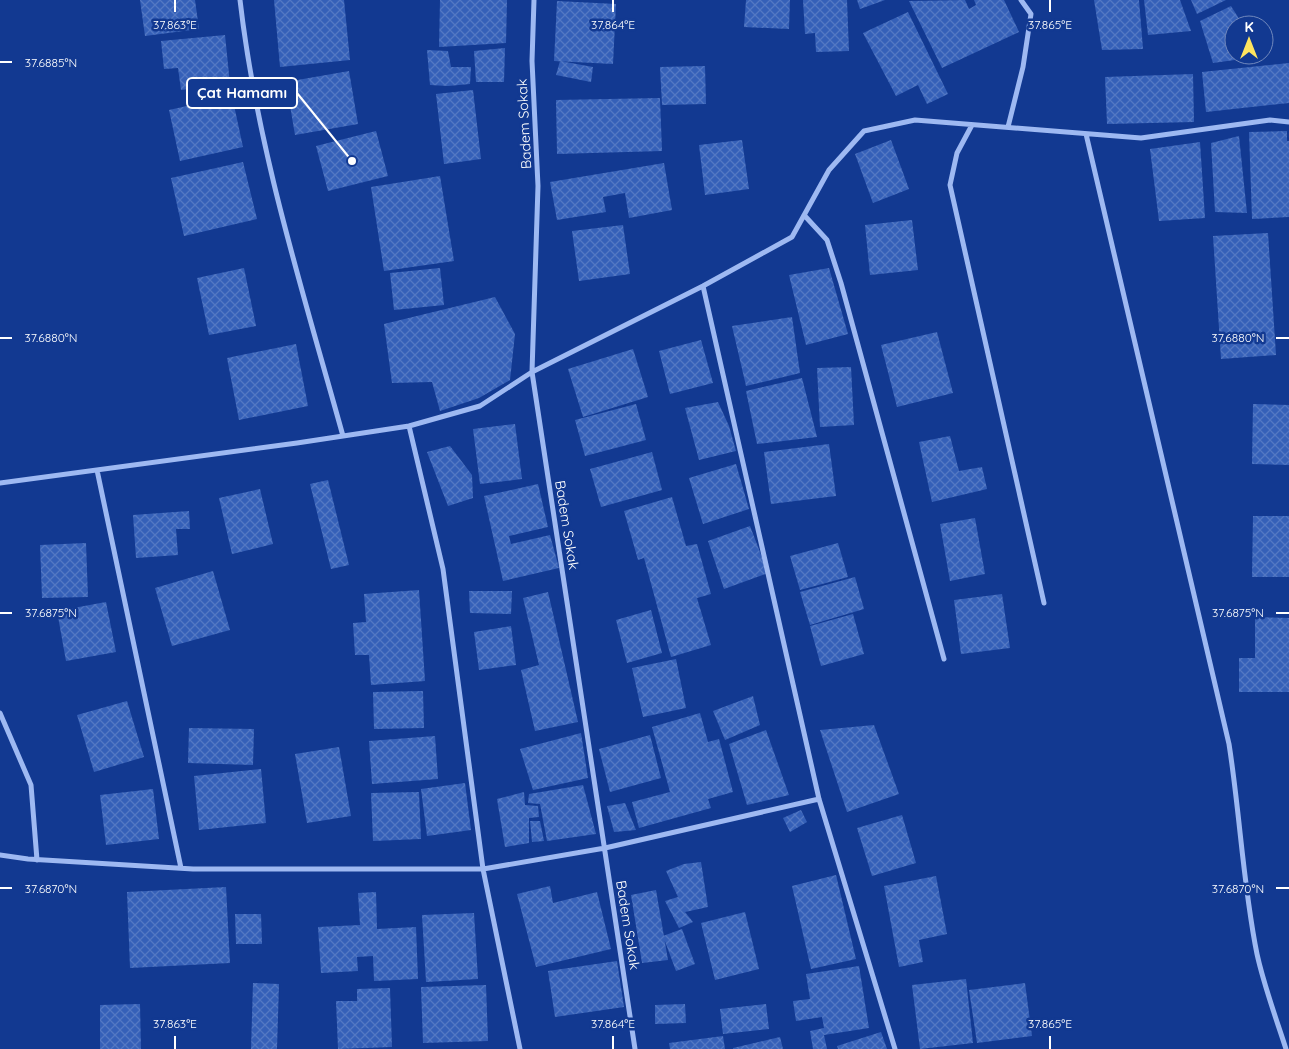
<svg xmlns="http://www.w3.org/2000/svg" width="1289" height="1049" font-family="Quicksand,sans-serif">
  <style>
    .building { fill: url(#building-cross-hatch) }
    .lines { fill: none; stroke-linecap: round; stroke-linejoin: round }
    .street { stroke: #9eb9f2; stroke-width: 5 }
    .ticks { fill: none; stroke: #fff; stroke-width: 2 }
    .labels { text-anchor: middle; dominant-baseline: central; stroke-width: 5; stroke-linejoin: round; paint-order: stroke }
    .street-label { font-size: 14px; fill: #fff; stroke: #123991 }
    .ticks-label { font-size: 12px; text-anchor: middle; fill: #fff; stroke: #123991; stroke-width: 5; stroke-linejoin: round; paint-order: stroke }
    .leader { fill: none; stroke: #fff; stroke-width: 2 }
    .callout-dot { fill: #fff; stroke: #123991; stroke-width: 2 }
    .callout { fill: #123991; stroke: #fff; stroke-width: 2 }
    .callout-label { font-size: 15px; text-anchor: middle; font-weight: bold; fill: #fff }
  </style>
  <defs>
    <pattern id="building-cross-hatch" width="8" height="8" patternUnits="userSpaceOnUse" patternTransform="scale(1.25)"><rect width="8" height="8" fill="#3560b8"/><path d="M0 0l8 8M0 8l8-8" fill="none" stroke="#5378c3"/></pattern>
  </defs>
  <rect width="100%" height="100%" fill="#123991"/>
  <path class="building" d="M140,0H195L199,29L145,36Z
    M274,0H344L350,60L280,67Z
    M440,0H507L506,43L439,47Z
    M746,0H790L789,29L744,27Z
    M803,0H847L849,51L816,52L815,33L805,34Z
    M857,0H885L860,9Z
    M965,0L969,9L976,5L974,0H1004L1019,32L942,68L909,1Z
    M1094,0H1139L1143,49L1102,50Z
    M1144,0H1180L1191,31L1148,35Z
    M1191,0H1226L1197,14Z
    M557,1L616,4L613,64L554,61Z
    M1231,6L1243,25H1234V55L1263,56L1213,63L1200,21Z
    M908,12L948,94L927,104L918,85L896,96L863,33Z
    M225,35L230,84L181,90L178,68L164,69L161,41Z
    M505,48L504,82H476L474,51Z
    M427,50L448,51L451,67H471L470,84L448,86L430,85Z
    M560,61L593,67L591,82L556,75Z
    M1289,63V103L1206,112L1202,72Z
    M705,66L706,104L662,105L660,67Z
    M349,71L358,124L295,135L286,82Z
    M1193,74L1194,122L1107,124L1105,77Z
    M473,90L481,159L444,164L436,94Z
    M232,96L243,147L180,161L169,110Z
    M660,98L662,151L557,154L556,100Z
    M376,131L388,176L328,191L316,146Z
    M1287,131V141H1289V217L1252,219L1249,132Z
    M1239,136L1247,213L1215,212L1211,143Z
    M742,140L749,189L705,195L699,145Z
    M891,140L909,189L873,203L855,154Z
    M1200,142L1205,218L1159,221L1150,149Z
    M243,162L257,219L184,236L171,178Z
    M664,163L672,210L629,218L625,193L603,197L606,212L557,220L550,182Z
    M440,176L454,261L384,271L371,187Z
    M912,220L918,270L870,275L865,225Z
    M623,225L630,274L579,281L572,231Z
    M1268,233L1276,355L1221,359L1213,236Z
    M244,268L256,326L209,335L197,278Z
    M440,268L444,305L394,310L390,273Z
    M829,268L848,334L806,345L789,275Z
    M495,297L515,334L510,380L479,398L440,411L432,382L392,383L384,324Z
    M792,317L800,373L746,386L732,326Z
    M937,332L953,393L897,407L881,345Z
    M701,340L713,383L670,394L659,351Z
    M296,344L308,406L239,420L227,358Z
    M633,349L648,397L583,417L568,369Z
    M851,367L854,425L820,427L817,368Z
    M802,378L817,437L757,444L746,391Z
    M718,402L729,426L736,451L699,460L685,408Z
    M636,404L646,440L585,456L575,420Z
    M1253,404L1289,405V465L1252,464Z
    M515,424L522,479L480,484L473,429Z
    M950,436L959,471L982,467L987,489L932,502L919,442Z
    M829,444L836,496L771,504L764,452Z
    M450,446L472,475L473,498L448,506L427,452Z
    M652,452L662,490L601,507L590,469Z
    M736,464L749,509L703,524L689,478Z
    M328,480L349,565L331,569L310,484Z
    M538,484L548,527L509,536L511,544L550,535L559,568L503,581L484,496Z
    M260,489L273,544L232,554L219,498Z
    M672,497L686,546L697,544L711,594L697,598L711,645L671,657L644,558L638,560L624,511Z
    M189,511L190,529H176L178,555L136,558L133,515Z
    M1253,516H1289V577H1252Z
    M975,518L985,574L950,581L940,524Z
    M750,526L768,573L724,589L708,541Z
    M86,543L88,597L42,598L40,545Z
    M838,543L848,577L800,590L790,556Z
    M213,571L230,630L172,646L155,588Z
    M855,577L864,609L810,625L800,592Z
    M419,590L425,681L371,685L369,655H355L353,623L366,622L364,594Z
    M469,591H512L511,614L470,613Z
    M548,592L578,722L535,731L521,670L539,665L523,598Z
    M1002,594L1010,648L961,654L954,600Z
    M106,602L116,652L66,661L57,611Z
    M651,610L662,653L627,663L616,620Z
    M853,614L864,654L821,666L810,626Z
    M1255,617L1289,618V692H1239V658H1255Z
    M511,626L516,665L479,670L474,632Z
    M676,659L686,708L643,717L632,668Z
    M423,691L424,728L374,729L373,692Z
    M753,696L760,725L725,740L713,711Z
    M127,701L144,757L94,772L77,715Z
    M700,713L708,742L719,739L733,792L708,799L711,808L639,828L632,802L670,792L652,727Z
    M874,725L899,794L847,812L820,730Z
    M189,728L254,729L253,765L188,763Z
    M766,730L789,795L747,805L729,744Z
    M581,733L588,778L533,790L520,749Z
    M650,735L661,778L610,792L599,749Z
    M435,736L438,779L372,784L369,741Z
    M339,747L351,816L307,823L295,754Z
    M261,769L266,823L199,830L194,776Z
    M465,783L471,830L427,836L421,789Z
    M583,785L596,834L547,841L540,804L528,803L529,794Z
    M153,789L159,839L106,845L100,795Z
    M419,792L421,839L373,841L371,793Z
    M524,792L525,805L538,806L539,817L529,818V843L505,847L497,799Z
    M625,803L636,830L614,832L607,806Z
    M801,810L807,822L790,832L783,818Z
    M902,815L916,863L872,876L857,828Z
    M530,821H540L544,841L532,842Z
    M701,862L708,907L685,912L693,922L679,928L665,901L678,897L666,871L684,864Z
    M836,875L856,959L811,969L792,886Z
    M936,876L947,934L919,940L923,962L899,967L884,886Z
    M550,886L553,903L597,892L611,949L536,967L517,894Z
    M226,887L230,963L130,968L127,892Z
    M656,890L668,960L642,963L631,895Z
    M376,892L377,929L416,927L418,979L374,981L373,956L357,957L358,971L321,973L318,927L360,925L358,893Z
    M745,912L759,969L715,980L701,923Z
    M474,913L478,979L426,982L422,915Z
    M235,914H261L262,944H236Z
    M682,929L695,964L676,971L663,936Z
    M617,961L624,1007L555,1017L548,971Z
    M859,966L869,1028L824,1035L827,1049H813L810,1031L824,1028L822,1017L796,1021L793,1001L810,999L806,974Z
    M966,979L973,1043L920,1049L912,985Z
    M253,983L279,984L277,1049H251Z
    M1025,983L1032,1036L977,1043L969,990Z
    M486,985L488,1041L423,1043L421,987Z
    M390,988L392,1047L338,1049L336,1001H357V989Z
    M140,1004L141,1049H100V1005Z
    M685,1004L686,1023L655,1024V1005Z
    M766,1004L769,1029L723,1034L720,1009Z
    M881,1032L887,1049H838L837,1046Z
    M723,1036L725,1049H670L669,1043Z
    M780,1037L783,1049H733V1048Z"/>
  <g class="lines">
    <path class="street" d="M240,0C257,148 303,292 343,436
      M534,0L532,61L538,186L532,372L635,1049
      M972,125L957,153L950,185L1044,603
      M1008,127L1023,67L1031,14L1021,0
      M1086,134L1229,744C1240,814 1243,885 1257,954C1264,986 1276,1018 1286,1049
      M804,215L827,240L841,283L944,659
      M703,286L819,799L895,1049
      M409,426L443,569L483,869L520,1049
      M97,470L181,868
      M0,483L297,443L409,426L480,406L532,372L703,286L792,237L829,170L864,131L915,120L1141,138L1270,120L1289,122
      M0,713L31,785L37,860
      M0,855L28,859L193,869H483L605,848L819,799"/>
  </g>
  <path class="ticks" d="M175,0V12M613,0V12M1050,0V12M0,62H12M0,338H12M1276,338H1289M0,613H12M1276,613H1289M0,888H12M1276,888H1289M175,1036V1049M613,1036V1049M1050,1036V1049"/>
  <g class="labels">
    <g class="street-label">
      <text transform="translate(524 124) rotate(-93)">Badem Sokak</text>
      <text transform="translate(567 525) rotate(81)">Badem Sokak</text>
      <text transform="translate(628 925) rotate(81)">Badem Sokak</text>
    </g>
  </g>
  <g class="ticks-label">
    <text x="175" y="29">37.863°E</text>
    <text x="613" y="29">37.864°E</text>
    <text x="1050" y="29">37.865°E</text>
    <text x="51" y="67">37.6885°N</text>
    <text x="51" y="342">37.6880°N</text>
    <text x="1238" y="342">37.6880°N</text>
    <text x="51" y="617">37.6875°N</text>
    <text x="1238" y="617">37.6875°N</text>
    <text x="51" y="893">37.6870°N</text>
    <text x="1238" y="893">37.6870°N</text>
    <text x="175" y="1028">37.863°E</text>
    <text x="613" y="1028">37.864°E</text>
    <text x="1050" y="1028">37.865°E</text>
  </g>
  <path class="leader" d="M352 161L297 93"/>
  <circle class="callout-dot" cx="352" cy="161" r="5"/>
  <rect class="callout" x="187" y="78" width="110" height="30" rx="5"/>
  <g class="callout-label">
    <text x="242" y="98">Çat Hamamı</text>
  </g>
  <g transform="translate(1249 40)"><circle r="24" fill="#123991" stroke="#7188bd"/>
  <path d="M0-4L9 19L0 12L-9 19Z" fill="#ffe55f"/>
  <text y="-8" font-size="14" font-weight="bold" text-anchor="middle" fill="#ffffff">K</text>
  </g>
</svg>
